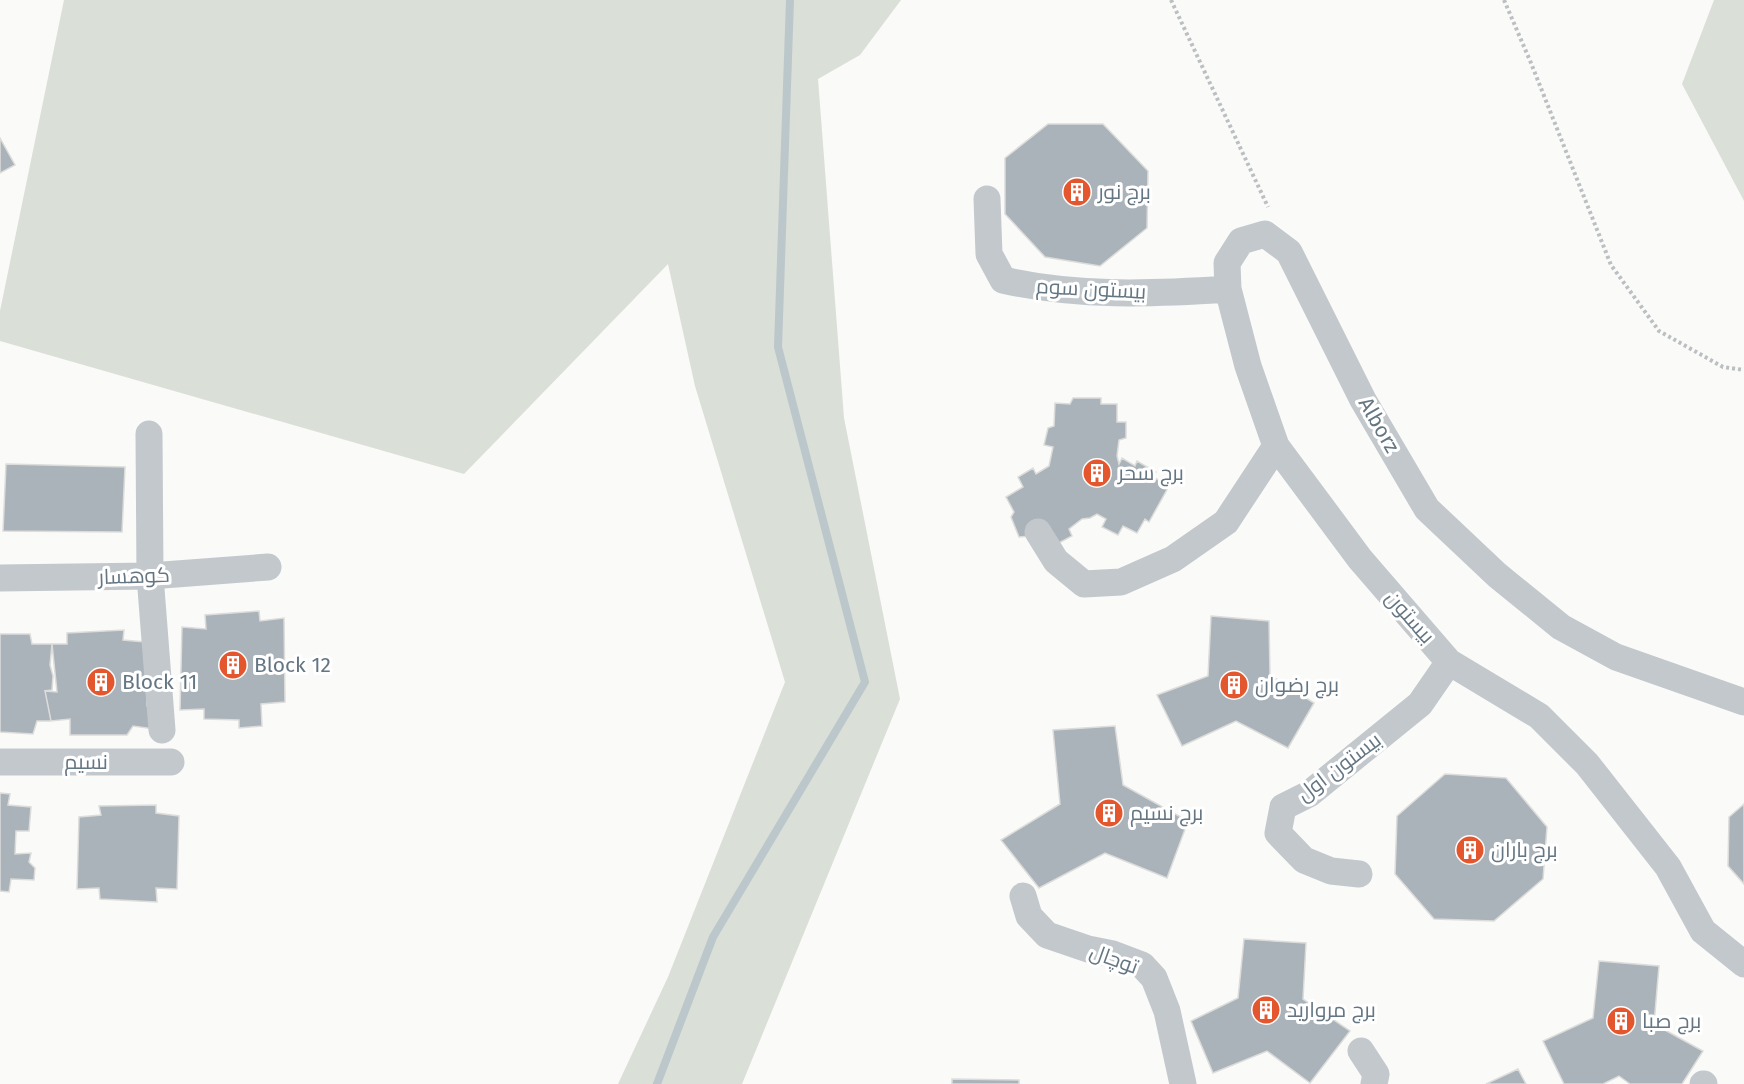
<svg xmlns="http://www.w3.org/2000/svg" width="1744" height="1084" font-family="'Fira Sans',Cairo,sans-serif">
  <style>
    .green { fill: #dadfd7 }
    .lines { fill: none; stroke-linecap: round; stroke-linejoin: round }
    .stream { stroke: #bbc7cb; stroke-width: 8 }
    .building { fill: #aab3b9; stroke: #dcdcda; stroke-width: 1.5 }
    .path { stroke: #bbbfc2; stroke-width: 4; stroke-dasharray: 3 3; stroke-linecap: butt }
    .minor { stroke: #c3c8cc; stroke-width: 27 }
    .labels { text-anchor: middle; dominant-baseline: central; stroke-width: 6; stroke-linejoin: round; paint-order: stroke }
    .poi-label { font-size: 21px; fill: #657683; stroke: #fff; text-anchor: start }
    .street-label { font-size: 21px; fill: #657683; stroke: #fff }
  </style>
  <rect width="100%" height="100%" fill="#fafaf8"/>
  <path class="green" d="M64,0H901L860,55L818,79L844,418L900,699L742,1084H618L668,977L785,682L695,386L668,264L464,474L0,341V311Z
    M1714,0H1744V201L1682,84Z"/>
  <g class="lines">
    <path class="stream" d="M657,1084L713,937L865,682L778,347L790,0"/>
  </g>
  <path class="building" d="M1048,124H1103L1148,171L1147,228L1100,266L1045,257L1005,214V158Z
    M0,138L15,165L0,173Z
    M1073,398H1101V404H1117V422H1126V438L1119,440L1117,456L1119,464L1122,458L1135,466L1137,461L1156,472L1153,477L1169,486L1149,522L1145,519L1137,533L1123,526L1118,535L1102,527L1106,519L1097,514L1090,518L1082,519L1069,529L1072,536L1057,544L1030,536L1019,537L1011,517L1014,512L1006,497L1023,487L1018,477L1033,468L1036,474L1049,466L1053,447L1044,445L1048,428L1054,426L1055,403L1070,404Z
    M6,464L125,467L122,532L3,531Z
    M259,611L260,621L284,618L285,702L261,704L262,726L239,728V720L204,719V709L180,710L182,627L206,629L205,615Z
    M1211,616L1269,621L1270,675L1314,703L1288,748L1236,721L1182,746L1157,695L1208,676Z
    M124,630L123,640L145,642L147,706L154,709V729L133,726L127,735H70V719L51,721L45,691L57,692L52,644H67V633Z
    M0,634H30L32,644H52L50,665L53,676L52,690L45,691L51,721H37L33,734L0,732Z
    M1115,726L1123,785L1188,821L1167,878L1105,853L1039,888L1001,840L1060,804L1053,730Z
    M1445,774L1506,778L1547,827L1543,879L1494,921L1434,919L1395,874L1397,816Z
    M0,793L10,794L8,805L31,807L29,831H16L15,854L31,853L29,862L35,868L34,880L11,879L9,892L0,891Z
    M1744,804V884L1728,866L1729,817Z
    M156,805V813L179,816L177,889L156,888L157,902L100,899L99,888L77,889L79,817L101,815L99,806Z
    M1244,939L1306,943L1303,999L1350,1031L1310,1083L1267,1051L1213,1073L1191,1021L1238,998Z
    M1599,961L1659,966L1654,1024L1703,1051L1682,1084H1630L1619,1076L1603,1084H1564L1543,1041L1593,1018Z
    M1518,1069L1526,1084H1486Z
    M952,1079L1019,1080V1084H952Z"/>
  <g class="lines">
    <path class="path" d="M1171,0L1268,207
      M1504,0L1531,63L1611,265L1659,331L1723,367L1744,370"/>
    <path class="minor" d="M987,199L989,254L1003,280C1076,297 1154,294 1228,289
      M149,434L150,576L162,730
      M1038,532L1056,561L1084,584L1121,582L1173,559L1226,522L1276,446
      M0,578L150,576L268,567
      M1744,702L1616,657L1561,627L1497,575L1427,509L1363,400L1289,252L1265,234L1241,241L1227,263L1228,289L1248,366L1276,446L1360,559L1449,662L1539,716L1587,764L1668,867L1703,931L1744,964
      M0,762H171
      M1359,874L1331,871L1304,860L1278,833L1283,807L1309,794L1420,704L1449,662
      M1023,896L1029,916L1047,935L1088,949L1113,954L1142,965L1154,978L1167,1011L1183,1084
      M1361,1051L1376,1074L1374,1084
      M1703,1084H1704"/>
  </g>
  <defs>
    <g id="building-disc" transform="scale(1.5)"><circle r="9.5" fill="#e4572e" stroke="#fff"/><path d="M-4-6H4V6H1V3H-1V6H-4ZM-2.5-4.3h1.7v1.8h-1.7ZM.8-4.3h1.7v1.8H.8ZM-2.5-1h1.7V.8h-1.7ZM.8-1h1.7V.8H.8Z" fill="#fff"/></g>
  </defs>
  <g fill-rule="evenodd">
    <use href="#building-disc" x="1077" y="192"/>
    <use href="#building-disc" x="1097" y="473"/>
    <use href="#building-disc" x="233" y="665"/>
    <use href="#building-disc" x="101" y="682"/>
    <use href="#building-disc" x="1234" y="685"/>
    <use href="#building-disc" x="1109" y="813"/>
    <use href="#building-disc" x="1470" y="850"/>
    <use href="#building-disc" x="1266" y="1010"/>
    <use href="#building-disc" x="1621" y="1021"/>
  </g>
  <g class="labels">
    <g class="poi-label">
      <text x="1098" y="192">برج نور</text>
      <text x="1118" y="473">برج سحر</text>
      <text x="254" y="665">Block 12</text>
      <text x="122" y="682">Block 11</text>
      <text x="1255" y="685">برج رضوان</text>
      <text x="1130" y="813">برج نسیم</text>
      <text x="1491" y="850">برج باران</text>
      <text x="1287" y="1010">برج مروارید</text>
      <text x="1642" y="1021">برج صبا</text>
    </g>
    <g class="street-label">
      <text transform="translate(1091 289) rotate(3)">بیستون سوم</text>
      <text transform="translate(1379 425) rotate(60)">Alborz</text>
      <text transform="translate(134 576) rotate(-2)">کوهسار</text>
      <text transform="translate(1410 617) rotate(49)">بیستون</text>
      <text x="86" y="762">نسیم</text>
      <text transform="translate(1339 767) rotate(-37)">بیستون اول</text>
      <text transform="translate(1114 959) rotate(20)">توچال</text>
    </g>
  </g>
</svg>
